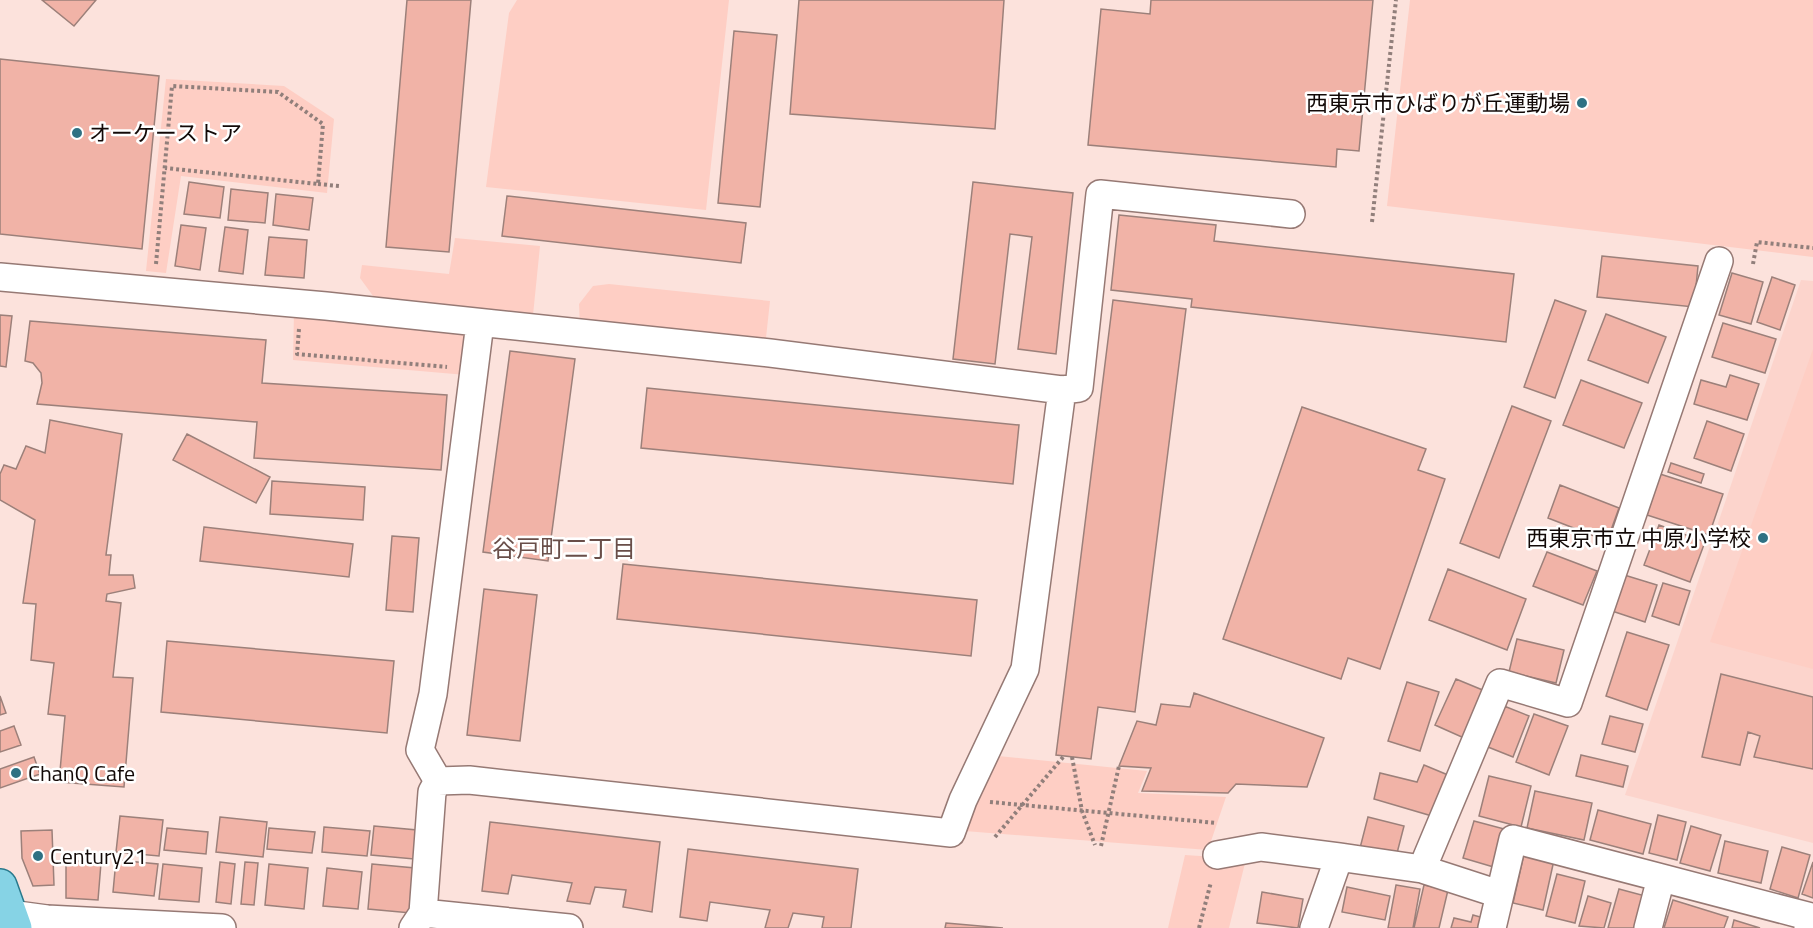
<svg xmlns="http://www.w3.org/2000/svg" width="1813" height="928" font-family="'Titillium Web','Noto Sans JP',sans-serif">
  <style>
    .built { fill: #fcd4cc }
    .green { fill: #fecec4 }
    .building { fill: #f1b3a7; stroke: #9c807a; stroke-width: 1.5 }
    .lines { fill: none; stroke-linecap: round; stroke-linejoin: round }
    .minor-casing { stroke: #967974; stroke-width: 30 }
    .major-casing { stroke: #29798c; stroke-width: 36 }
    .path { stroke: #917f7b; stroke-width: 4; stroke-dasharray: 3 3; stroke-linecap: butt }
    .minor { stroke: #fff; stroke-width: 27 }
    .major { stroke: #86d3e5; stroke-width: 33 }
    .poi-dot { fill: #2f7183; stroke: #fff; stroke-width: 2 }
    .labels { text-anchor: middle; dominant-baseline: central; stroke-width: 5; stroke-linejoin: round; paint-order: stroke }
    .poi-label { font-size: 22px; fill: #120907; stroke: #fff; text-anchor: start }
    .neighbourhood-label { font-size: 24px; fill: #694e49; stroke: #fff }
  </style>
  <rect width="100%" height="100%" fill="#fce2dc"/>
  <path class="built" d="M1801,280L1813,281V843L1625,795Z"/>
  <path class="green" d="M517,0H729L706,210L486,187L509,13Z
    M1410,0H1813V257L1387,206Z
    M166,79L284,86L334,119L327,193L181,176L166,273L146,271Z
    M455,238L540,246L533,315L376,300L360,278L362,265L449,274Z
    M609,284L770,301L765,347L580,328L579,304L593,286Z
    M294,312L471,330L466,375L293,360Z
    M1813,349V669L1710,642Z
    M988,755L1147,771L1138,793L1226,797L1208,850L952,830Z
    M1185,855L1246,859L1229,928H1168Z"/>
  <path class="building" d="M42,0H96L74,26Z
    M407,0H471L449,252L386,247Z
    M799,0H1004L995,129L790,114Z
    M1151,0H1373L1359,151L1337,149L1336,167L1088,145L1101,9L1150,14Z
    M734,31L777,35L760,207L718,203Z
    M0,59L159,76L142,249L0,234Z
    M189,182L224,187L220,218L184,214Z
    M973,182L1073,193L1056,354L1018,349L1032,237L1010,234L995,364L953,359Z
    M231,189L268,193L265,223L228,220Z
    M276,194L313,198L309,230L273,225Z
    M507,196L746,223L741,263L502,236Z
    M1119,215L1216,225L1214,241L1514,274L1506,342L1191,307L1192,299L1111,290Z
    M181,225L206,228L200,270L175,266Z
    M225,227L248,230L243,274L219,271Z
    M269,237L307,240L304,278L265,275Z
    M1602,256L1698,266L1694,307L1597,297Z
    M1732,273L1763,282L1751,324L1719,315Z
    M1772,277L1795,285L1780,330L1757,322Z
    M1113,300L1186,309L1135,712L1098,707L1091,759L1056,755Z
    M1555,300L1586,311L1555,398L1524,387Z
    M1606,314L1666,337L1648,383L1588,360Z
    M0,315L12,316L6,367L0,366Z
    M30,321L266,340L262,383L447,395L441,470L254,458L257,422L37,404L42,383L41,373L33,363L25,361Z
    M1723,323L1776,339L1765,373L1712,357Z
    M510,351L575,359L548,561L483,552Z
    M1730,375L1759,384L1747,420L1694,404L1701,380L1726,387Z
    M1581,380L1642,403L1624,448L1563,425Z
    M647,388L1019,425L1013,484L641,448Z
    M1512,406L1551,421L1499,558L1460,543Z
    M1302,407L1426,449L1418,470L1445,479L1380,669L1348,658L1341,679L1223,639Z
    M50,420L122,434L106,555H111L109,575H133L135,588L107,594L106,601L121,603L113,677L133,678L124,787L59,782L65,716L48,714L54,663L31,660L36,604L23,603L35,520L0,500V474L4,465L16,469L26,446L45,453Z
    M1707,421L1744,434L1731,471L1694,458Z
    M187,434L270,477L256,503L173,460Z
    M1671,463L1704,474L1701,483L1668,472Z
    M1660,474L1723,494L1709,535L1647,515Z
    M272,481L365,487L363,520L270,514Z
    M1560,485L1619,508L1607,541L1548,518Z
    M1659,525L1705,542L1690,582L1644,565Z
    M204,527L353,544L349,577L200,561Z
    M392,536L419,538L413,612L386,610Z
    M1547,552L1597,571L1583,605L1533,586Z
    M623,564L977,600L971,656L617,619Z
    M1448,569L1526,599L1507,650L1429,620Z
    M1621,574L1657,585L1645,622L1609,610Z
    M1663,583L1690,591L1679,625L1652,616Z
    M484,589L537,595L520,741L467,735Z
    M1627,632L1669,645L1647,710L1606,696Z
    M1517,639L1564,650L1556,683L1509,672Z
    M167,641L394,661L387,733L161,712Z
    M1721,674L1813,697V769L1754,757L1760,736L1748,732L1740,765L1702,757Z
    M1456,679L1485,691L1464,738L1435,725Z
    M1407,682L1439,692L1420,751L1388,741Z
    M1194,693L1324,738L1307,787L1236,784L1228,793L1142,791L1151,768L1119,766L1137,721L1156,725L1161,704L1190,707Z
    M0,696L6,713L0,715Z
    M1504,706L1529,716L1513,757L1488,747Z
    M1534,714L1568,726L1549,775L1516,762Z
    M1610,716L1643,724L1635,752L1602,744Z
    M14,726L21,745L0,752V731Z
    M1581,755L1628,766L1623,787L1576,776Z
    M34,757L40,774L0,788V769Z
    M1424,765L1448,775L1432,816L1374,799L1380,773L1417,782Z
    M1489,776L1531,786L1521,827L1479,816Z
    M1535,791L1592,803L1584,840L1527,828Z
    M1598,810L1651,824L1643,854L1590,840Z
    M1658,815L1686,822L1677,860L1649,853Z
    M120,816L163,820L159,856L116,852Z
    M220,817L267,822L263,857L216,852Z
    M1368,817L1404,826L1396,857L1360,848Z
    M1474,821L1508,830L1497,868L1463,858Z
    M490,822L660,842L652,912L623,907L626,890L595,887L590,904L567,901L572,883L512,875L508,894L482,891Z
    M374,826L417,830L414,859L371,855Z
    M1691,826L1721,835L1710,871L1680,863Z
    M324,827L370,831L367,856L322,852Z
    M167,828L208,832L206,854L164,850Z
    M269,828L315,832L312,853L267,849Z
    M52,830L54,885L33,886L22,858L21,831Z
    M1725,841L1768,851L1761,883L1718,873Z
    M1782,847L1810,855L1798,898L1770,889Z
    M688,849L858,869L851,928H822L824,917L793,913L788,928H765L770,910L710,902L707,921L680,917Z
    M1524,854L1554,860L1543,910L1513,903Z
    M66,860L101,863L98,900L66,898Z
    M116,860L158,864L154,896L113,892Z
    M220,862L235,864L231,904L216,902Z
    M245,862L258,863L254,905L241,904Z
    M1813,862V898L1802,894Z
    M163,864L202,868L199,902L159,899Z
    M269,864L308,868L304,909L265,905Z
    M372,864L415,868L411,913L368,909Z
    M327,868L362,872L358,909L323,906Z
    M1557,874L1585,881L1575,923L1546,916Z
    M1396,885L1420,889L1413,928H1388Z
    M1424,885L1448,890L1439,928H1414Z
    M1347,887L1390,896L1385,920L1342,912Z
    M1619,889L1649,897L1641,928H1608Z
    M1262,892L1303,899L1298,928L1257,923Z
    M1588,896L1611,903L1604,928L1579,926Z
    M1673,900L1728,917L1724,928H1664Z
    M1473,915L1491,920L1489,928H1451L1454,918L1471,922Z
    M1734,920L1760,928H1732Z
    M946,923L1003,928H945Z"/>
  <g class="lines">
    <g class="minor-casing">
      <path id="minor" d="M0,277L326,306L770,353L1062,390L1079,388L1100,194L1291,214
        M438,781L469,780L951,833L963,800L1025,669L1062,390
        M438,781L420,750L433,694L480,323
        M1217,855L1261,847L1339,857L1422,869L1499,894
        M1422,869L1500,683L1568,703L1719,261
        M423,913L569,928
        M10,914L47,919L222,928
        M413,928L423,913L432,792L438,781
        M1314,928L1339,857
        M1492,928L1513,839L1811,917L1808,928
        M1648,928L1661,878"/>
    </g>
    <g class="major-casing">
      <path id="major" d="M0,886L15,928"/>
    </g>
    <path class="path" d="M318,184L339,186
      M1372,222L1396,0
      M156,264L172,86L278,92L323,124L318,184L165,168
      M1753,264L1757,242L1813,248
      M299,329L297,354L447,367
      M1072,757L1082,811L1095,845
      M990,802L1217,823
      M995,837L1064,756
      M1101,846L1119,766
      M1199,928L1211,882"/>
    <use href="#minor" class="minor"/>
    <use href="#major" class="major"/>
  </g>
  <g class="poi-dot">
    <circle cx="1582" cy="103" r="6"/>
    <circle cx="77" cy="133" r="6"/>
    <circle cx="1763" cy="538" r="6"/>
    <circle cx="16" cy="773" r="6"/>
    <circle cx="38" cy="856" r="6"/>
  </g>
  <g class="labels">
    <g class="poi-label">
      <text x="1570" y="103" text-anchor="end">西東京市ひばりが丘運動場</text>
      <text x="89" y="133">オーケーストア</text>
      <text x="1751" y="538" text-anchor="end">西東京市立 中原小学校</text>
      <text x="28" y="773">ChanQ Cafe</text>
      <text x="50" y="856">Century21</text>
    </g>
    <g class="neighbourhood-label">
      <text x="564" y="548">谷戸町二丁目</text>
    </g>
  </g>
</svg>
